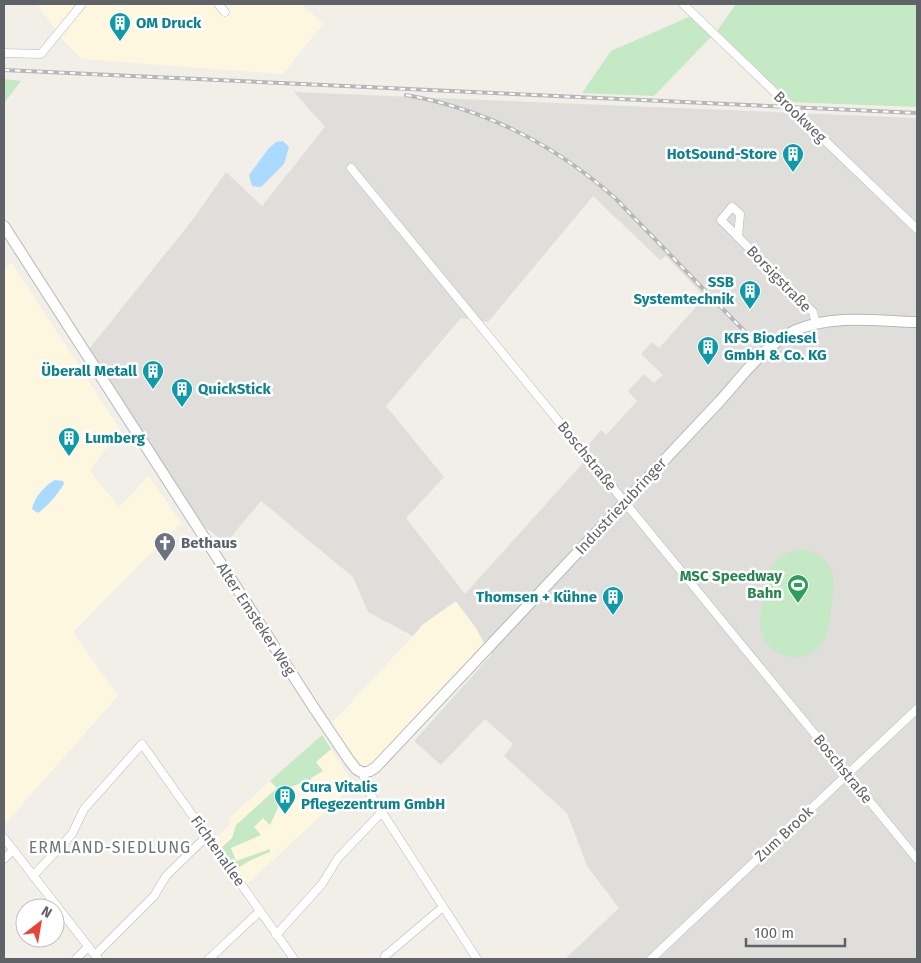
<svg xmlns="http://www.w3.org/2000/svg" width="921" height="963" font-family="'Fira Sans',sans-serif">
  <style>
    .commercial { fill: #fef7e0 }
    .industrial { fill: #e0deda; fill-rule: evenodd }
    .green { fill: #c5e8c5 }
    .water { fill: #aadaff }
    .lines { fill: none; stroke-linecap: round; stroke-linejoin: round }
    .minor-casing { stroke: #b5b8bc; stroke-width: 9 }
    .tertiary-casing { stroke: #b5b8bc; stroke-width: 12 }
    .minor { stroke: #fff; stroke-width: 8 }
    .tertiary { stroke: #fff; stroke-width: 10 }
    .rail-casing { stroke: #b6b7b8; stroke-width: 4 }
    .rail { stroke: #fff; stroke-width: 2; stroke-dasharray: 5.5; stroke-linecap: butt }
    .labels { text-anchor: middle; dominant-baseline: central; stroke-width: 5; stroke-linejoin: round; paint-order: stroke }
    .culture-label { font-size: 15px; font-weight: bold; fill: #0d838f; stroke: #fff; text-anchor: start }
    .street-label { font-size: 15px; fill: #5f6368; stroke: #fff }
    .worship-label { font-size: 15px; font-weight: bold; fill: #5b616d; stroke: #fff; text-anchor: start }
    .leisure-label { font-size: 15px; font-weight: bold; fill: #27864d; stroke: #fff; text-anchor: end }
    .neighbourhood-label { font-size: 16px; letter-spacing: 1px; fill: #70757a; stroke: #fff }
  </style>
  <rect width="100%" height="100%" fill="#f1efe8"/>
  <path class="commercial" d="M37,4H302L323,24L283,74L82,59L63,40Z
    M11,262L120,429L90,471L119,507L149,476L181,523L73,632L118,696L4,825V271Z
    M455,601L476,628L485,645L373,765L364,768L356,764L330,725L413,636L422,625Z
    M322,735L354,785L245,886L213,840L227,828L231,822L228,819Z"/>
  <path class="industrial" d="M294,92L917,118V959H565L619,908L587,866L567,813L504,756L513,744L485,719L441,765L414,741L492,654L485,645L476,628L456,601L422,625L413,636L368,612L353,577L261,501L226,543L196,520L171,478L89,349L194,218L226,172L262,206L325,127ZM593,196L660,260L666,256L705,297L659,348L652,342L641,354L663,375L654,383L644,374L628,391L637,401L606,435L601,430L585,449L582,464L465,594L406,518L444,477L386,406L461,318L488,322Z"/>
  <path class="green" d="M736,4H917V107L789,102L717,31Z
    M691,16L712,36L654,96L582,93L611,51Z
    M4,79L21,81L4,103Z
    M803,549C837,559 836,578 831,609C830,620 829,632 823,642C808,666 772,660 762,635C758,624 762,611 763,601C768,572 770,553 803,549Z
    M322,735L331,749L316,762L323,771L311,778V780L281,790L283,797L270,825L263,818L254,827L261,835L231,848L236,861L270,849V852L251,860L236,869L221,848L232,838L236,825L277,788L270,781Z"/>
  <path class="water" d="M283,141L289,147L284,164L261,187L252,186L249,175L269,148L276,142Z
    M55,480L63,481L64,484C57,495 48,506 38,513L32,509C34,498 45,485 55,480Z"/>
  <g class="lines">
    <g class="minor-casing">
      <path id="minor" d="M218,4L225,12
        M683,4L917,229
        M4,53L41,54L82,4
        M351,168L917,859
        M738,237L740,214L732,207L721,220L813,312L816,324
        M363,773L367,789L477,959
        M4,838L98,959
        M4,859L13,850
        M33,876L72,834L84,809L142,744L294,959
        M276,935L322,884L338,858L382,812
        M95,955L154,896L166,876L207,836
        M76,959L88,947
        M209,959L260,911
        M384,959L385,956L443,907
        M651,959L917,709"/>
    </g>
    <g class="tertiary-casing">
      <path id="tertiary" d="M4,226L312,705L349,760L356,769L363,773L370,771L376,767L718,403C741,378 764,345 796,330C833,314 878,321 917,322"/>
    </g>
    <use href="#minor" class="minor"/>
    <use href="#tertiary" class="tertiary"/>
    <g class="rail-casing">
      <path id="rail" d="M4,70L917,113
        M406,95C485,109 555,145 615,198L751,338"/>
    </g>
    <use href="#rail" class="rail"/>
  </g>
  <defs>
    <g id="building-pin" transform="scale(1.125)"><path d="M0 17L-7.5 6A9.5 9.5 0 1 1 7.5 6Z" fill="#0f9aa8" stroke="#fff"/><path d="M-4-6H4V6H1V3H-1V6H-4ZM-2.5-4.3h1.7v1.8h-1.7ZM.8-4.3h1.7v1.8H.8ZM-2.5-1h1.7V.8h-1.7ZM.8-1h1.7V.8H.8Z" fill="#fff"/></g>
    <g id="church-pin" transform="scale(1.125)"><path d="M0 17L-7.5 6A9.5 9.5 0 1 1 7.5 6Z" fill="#6b7280" stroke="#fff"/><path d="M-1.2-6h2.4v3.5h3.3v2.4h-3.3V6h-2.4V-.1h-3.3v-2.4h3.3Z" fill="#fff"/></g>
    <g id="stadium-pin" transform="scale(1.125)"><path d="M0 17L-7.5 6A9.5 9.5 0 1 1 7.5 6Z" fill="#2e9e5b" stroke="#fff"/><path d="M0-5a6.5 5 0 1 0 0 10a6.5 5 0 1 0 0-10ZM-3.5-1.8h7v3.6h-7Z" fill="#fff"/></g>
  </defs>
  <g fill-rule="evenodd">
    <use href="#building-pin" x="120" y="23"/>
    <use href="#building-pin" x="793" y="154"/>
    <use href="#building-pin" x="750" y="291"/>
    <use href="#building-pin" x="708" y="347"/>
    <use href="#building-pin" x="153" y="371"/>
    <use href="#building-pin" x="182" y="389"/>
    <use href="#building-pin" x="69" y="438"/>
    <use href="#church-pin" x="165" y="543"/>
    <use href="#stadium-pin" x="798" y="585"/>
    <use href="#building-pin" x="613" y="597"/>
    <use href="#building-pin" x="285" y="796"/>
  </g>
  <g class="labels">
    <g class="culture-label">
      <text x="136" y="23">OM Druck</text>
      <text x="777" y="154" text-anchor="end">HotSound-Store</text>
      <text x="734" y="282" text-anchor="end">SSB<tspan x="734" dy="17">Systemtechnik</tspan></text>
      <text x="724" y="338">KFS Biodiesel<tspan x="724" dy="17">GmbH &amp; Co. KG</tspan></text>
      <text x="137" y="371" text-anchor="end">Überall Metall</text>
      <text x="198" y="389">QuickStick</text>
      <text x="85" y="438">Lumberg</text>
      <text x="597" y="597" text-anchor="end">Thomsen + Kühne</text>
      <text x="301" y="787">Cura Vitalis<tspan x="301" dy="17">Pflegezentrum GmbH</tspan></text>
    </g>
    <g class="street-label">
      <text transform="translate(800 117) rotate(44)">Brookweg</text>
      <text transform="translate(779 279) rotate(46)">Borsigstraße</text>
      <text transform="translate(587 456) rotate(51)">Boschstraße</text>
      <text transform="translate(621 506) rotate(-47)">Industriezubringer</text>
      <text transform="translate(256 619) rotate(57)">Alter Emsteker Weg</text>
      <text transform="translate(843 769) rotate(51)">Boschstraße</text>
      <text transform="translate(784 834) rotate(-43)">Zum Brook</text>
      <text transform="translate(218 851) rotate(55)">Fichtenallee</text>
    </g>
    <g class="worship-label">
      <text x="181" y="543">Bethaus</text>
    </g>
    <g class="leisure-label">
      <text x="782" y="576">MSC Speedway<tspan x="782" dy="17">Bahn</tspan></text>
    </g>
    <g class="neighbourhood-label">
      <text x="110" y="847">ERMLAND-SIEDLUNG</text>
    </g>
  </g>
  <rect width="921" height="963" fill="none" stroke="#5f6368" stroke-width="10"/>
  <g transform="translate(40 923) rotate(31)"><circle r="24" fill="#ffffff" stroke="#bfc1c3"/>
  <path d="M0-4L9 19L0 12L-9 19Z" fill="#ea4335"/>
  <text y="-8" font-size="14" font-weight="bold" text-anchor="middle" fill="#5f6368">N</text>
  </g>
  <path d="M746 938v8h99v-8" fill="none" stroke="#5f6368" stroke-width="2.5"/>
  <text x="754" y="938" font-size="15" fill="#5f6368" stroke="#ffffff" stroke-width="4" paint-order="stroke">100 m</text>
</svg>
